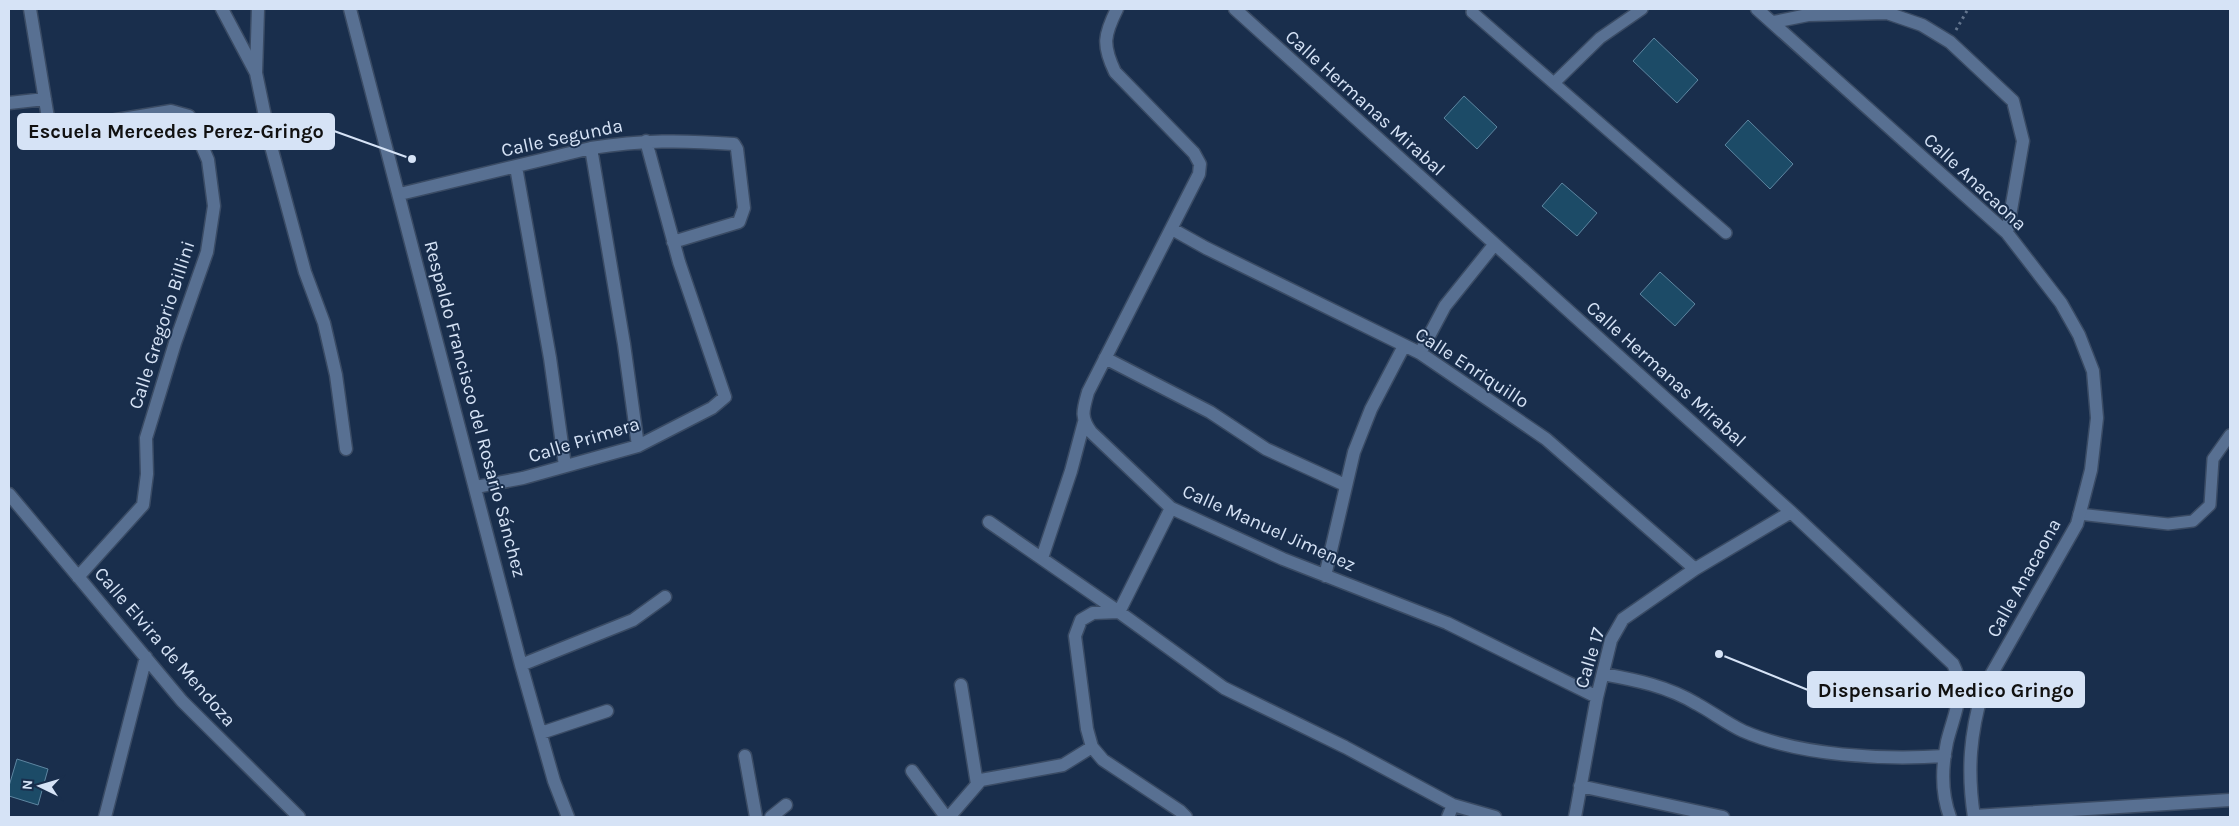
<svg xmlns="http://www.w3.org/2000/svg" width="2239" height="826" font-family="Karla,sans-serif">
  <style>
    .building { fill: #1c4b67; stroke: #5e86a1 }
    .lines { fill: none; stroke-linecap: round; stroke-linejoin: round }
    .lane-casing { stroke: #3a4b64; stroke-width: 14 }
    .street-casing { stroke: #3a4b64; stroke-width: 15 }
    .path { stroke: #63758e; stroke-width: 3; stroke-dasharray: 2.5 4; stroke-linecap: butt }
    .lane { stroke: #587092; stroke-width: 11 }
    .street { stroke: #587092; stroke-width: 12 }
    .labels { text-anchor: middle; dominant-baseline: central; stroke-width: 4; stroke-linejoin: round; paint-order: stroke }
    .street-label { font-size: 19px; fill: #d6e3f6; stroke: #192e4c }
    .leader { fill: none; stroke: #d6e3f6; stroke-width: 2 }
    .callout-dot { fill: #d6e3f6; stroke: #192e4c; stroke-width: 2 }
    .callout { fill: #d6e3f6; stroke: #d6e3f6; stroke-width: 2 }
    .callout-label { font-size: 20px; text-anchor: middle; font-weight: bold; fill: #111 }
  </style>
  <rect width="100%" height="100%" fill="#192e4c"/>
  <path class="building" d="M1654,38L1698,80L1677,103L1633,61Z
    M1464,96L1497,127L1477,149L1444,118Z
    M1748,120L1793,164L1770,189L1725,145Z
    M1562,183L1597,213L1577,236L1542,206Z
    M1660,272L1695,304L1675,326L1640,294Z
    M17,759L48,769L38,805L9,796V786Z"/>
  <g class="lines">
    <g class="lane-casing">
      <path id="lane" d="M1472,12L1726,233
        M1554,83L1600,38L1642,9
        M2079,514L2168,524L2193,521L2210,505L2213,459L2230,435"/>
    </g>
    <g class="street-casing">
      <path id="street" d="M30,9L49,124L52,129L56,130L171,111L189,116L208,160L214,206L207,252L175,343L146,438L147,474L143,505L78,577
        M222,9L256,73L272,150L305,272L324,323L336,375L346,449
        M350,9L521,665L554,781L568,817
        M1117,9C1104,35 1102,45 1115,72L1194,153L1200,164L1199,174L1088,392C1083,410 1080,417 1091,432L1171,508L1283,559L1447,623L1597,697
        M1235,9L1791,512L1953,664C1967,692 1954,713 1947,742C1942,766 1941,793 1950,817
        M1757,9L2007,233L2061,303L2079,335L2093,371L2097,418L2091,470L2077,524L1983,689C1970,734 1967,770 1974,817
        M1774,22L1808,15L1887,13L1922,25L1950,42L2013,101L2023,141L2007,233
        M256,73L258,9
        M9,103L45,99
        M591,148L624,344L638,446
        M516,167L550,358L565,466
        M400,194L591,148C642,140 682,140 734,144L737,149L744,208L739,222L673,242
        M1172,229L1206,248L1420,353L1546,439L1695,569
        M1420,353L1445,306L1494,245
        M1105,358L1210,412L1266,449L1345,485
        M476,487L523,478L638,446L712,408L725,397L679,262L646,141
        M9,494L182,701L299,817
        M1171,508L1119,612L1093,613L1081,620L1075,636L1087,729L1092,747L1103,760L1180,811L1186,817
        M989,522L1119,612L1224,688L1345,747L1453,805L1495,817
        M1042,558L1071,471L1084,422
        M1325,576L1354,452L1371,409L1404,346
        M521,665L633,620L665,597
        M1603,674C1636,680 1667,686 1697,704C1712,712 1726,723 1743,731C1800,756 1883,760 1945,756
        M961,685L977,784
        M541,733L607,711
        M745,756L756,817
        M912,771L946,817
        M1580,786L1723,817
        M1974,816L2230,800
        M105,817L146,657
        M771,817L786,805
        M949,817L981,780L1063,765L1092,747
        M1448,817L1453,805
        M1575,817L1597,697L1611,640L1623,619L1695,569L1791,512"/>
    </g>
    <path class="path" d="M1956,30L1968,9"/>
    <use href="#lane" class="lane"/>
    <use href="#street" class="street"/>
  </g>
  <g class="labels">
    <g class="street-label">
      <text transform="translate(1365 103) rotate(42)">Calle Hermanas Mirabal</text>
      <text transform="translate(562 138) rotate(-12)">Calle Segunda</text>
      <text transform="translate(1975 182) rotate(43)">Calle Anacaona</text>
      <text transform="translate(162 325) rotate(-72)">Calle Gregorio Billini</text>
      <text transform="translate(1472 368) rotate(33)">Calle Enriquillo</text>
      <text transform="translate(1666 374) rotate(42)">Calle Hermanas Mirabal</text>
      <text transform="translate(475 409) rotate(75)">Respaldo Francisco del Rosario Sánchez</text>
      <text transform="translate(584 440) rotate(-17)">Calle Primera</text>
      <text transform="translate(1269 528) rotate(24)">Calle Manuel Jimenez</text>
      <text transform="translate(2024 578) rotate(-61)">Calle Anacaona</text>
      <text transform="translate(165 647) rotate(49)">Calle Elvira de Mendoza</text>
      <text transform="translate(1590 658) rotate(-73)">Calle 17</text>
    </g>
  </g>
  <path class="leader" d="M412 159L334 131M1719 654L1808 690"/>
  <g class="callout-dot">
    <circle cx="412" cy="159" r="5"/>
    <circle cx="1719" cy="654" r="5"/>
  </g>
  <g class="callout">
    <rect x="18" y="114" width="316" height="35" rx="5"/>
    <rect x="1808" y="672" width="276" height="35" rx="5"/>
  </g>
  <g class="callout-label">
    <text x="176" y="138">Escuela Mercedes Perez-Gringo</text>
    <text x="1946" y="697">Dispensario Medico Gringo</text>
  </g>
  <rect width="2239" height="826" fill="none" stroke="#d6e3f6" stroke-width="20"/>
  <g transform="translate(40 786) rotate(275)" stroke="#192e4c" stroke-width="4" paint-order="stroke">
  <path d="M0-4L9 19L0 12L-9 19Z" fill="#d6e3f6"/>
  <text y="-8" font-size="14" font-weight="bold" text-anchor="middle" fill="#d6e3f6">N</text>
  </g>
</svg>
